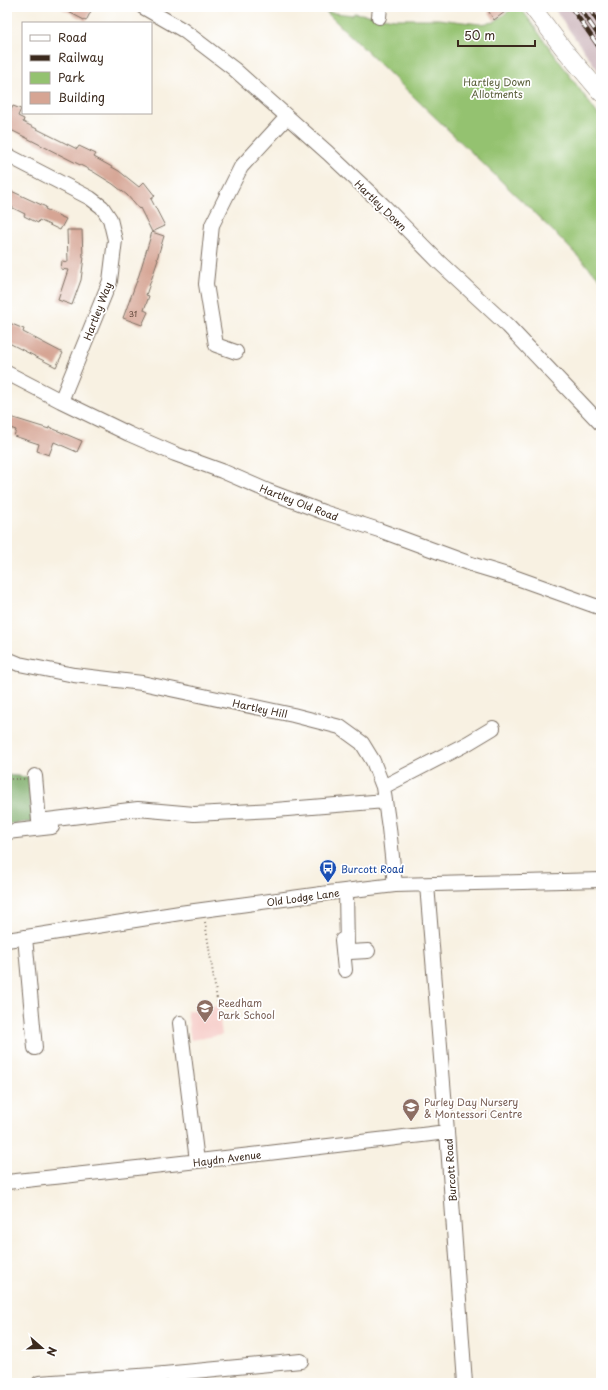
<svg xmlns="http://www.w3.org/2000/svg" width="608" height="1390" font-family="'Playpen Sans',sans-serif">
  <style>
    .built { fill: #f7d0cc }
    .industrial { fill: #d2bec3 }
    .green { fill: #94c270; stroke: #687647 }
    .forest { fill: #77a862; stroke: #596940 }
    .building { fill: #d6a594 }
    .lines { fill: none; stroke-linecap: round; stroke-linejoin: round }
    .minor-casing { stroke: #7d7063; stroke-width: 16 }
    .major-casing { stroke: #7d7063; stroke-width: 18 }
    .path { stroke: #7d7063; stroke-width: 2; stroke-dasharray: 1 3; stroke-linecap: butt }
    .minor { stroke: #fff; stroke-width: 14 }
    .major { stroke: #fff; stroke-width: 17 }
    .rail-casing { stroke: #3b2a1e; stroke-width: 4.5 }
    .rail { stroke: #fff; stroke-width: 3; stroke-dasharray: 9; stroke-linecap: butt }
    .labels { text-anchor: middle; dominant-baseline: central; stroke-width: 3.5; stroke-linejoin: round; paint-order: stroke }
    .number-label { font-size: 8px; fill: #62493c }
    .park-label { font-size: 10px; fill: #5a5f3b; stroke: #fff }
    .street-label { font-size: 10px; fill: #3b2a1e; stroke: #fff }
    .transit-label { font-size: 10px; fill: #164399; stroke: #fff; text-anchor: start }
    .education-label { font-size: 10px; fill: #785e54; stroke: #fff; text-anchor: start }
  </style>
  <rect width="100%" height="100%" fill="#fff"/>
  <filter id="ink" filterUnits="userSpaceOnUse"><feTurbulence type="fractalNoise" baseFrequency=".025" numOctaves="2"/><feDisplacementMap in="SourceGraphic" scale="8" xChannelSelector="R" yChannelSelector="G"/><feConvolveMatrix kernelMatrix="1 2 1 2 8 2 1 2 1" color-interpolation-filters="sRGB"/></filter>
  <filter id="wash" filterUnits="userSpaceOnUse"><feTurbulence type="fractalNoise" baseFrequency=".012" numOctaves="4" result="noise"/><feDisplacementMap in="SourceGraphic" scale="16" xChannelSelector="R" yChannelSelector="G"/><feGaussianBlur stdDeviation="0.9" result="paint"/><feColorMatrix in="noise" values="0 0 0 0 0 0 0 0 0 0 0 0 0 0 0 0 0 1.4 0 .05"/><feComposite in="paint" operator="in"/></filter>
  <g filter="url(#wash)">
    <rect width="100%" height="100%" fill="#f8f1e2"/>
    <path class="built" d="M218,1006L222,1035L191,1040L187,1011Z"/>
    <path class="industrial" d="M553,7H601V75Z"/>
    <path class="green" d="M514,7H520L599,116H601V280L557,235L326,12L353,15L354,13L395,19H438L480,24L494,22Z"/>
    <path class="forest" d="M7,775L28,777L32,822L7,824Z"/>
    <g id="blocks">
      <path class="building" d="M59,7H93L86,21Z
        M486,7H502L505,12L494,20Z
        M13,106L21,109L18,116L24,119L23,122L77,149L79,146L96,154L94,157L119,171L139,187L144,182L155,196L151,199L165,226L152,232L140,208L139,209L127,195L113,184L92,171L7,128V119Z
        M7,189L46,207L45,209L66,219L60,230L39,220L38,223L24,216L25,214L7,205Z
        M67,230H82L83,257H84L81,280L72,305L58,300L68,270L61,269L62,261L68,262Z
        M152,232L164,236L157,259L158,260L146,295L149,296L144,310L148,312L142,325L123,318L139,275Z
        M7,322L24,329L23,332L63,353L56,367L7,342Z
        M7,416L49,429V427L82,441L77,452L54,442L49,455L37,451L39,444L14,436L16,430L7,427Z"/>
    </g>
  </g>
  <g filter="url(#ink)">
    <use href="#blocks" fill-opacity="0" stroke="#7d7063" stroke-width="1"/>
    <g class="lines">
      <g class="minor-casing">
        <path id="minor" d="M143,7L183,30L234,69L328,153L384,206L439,262L508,326L601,424
          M379,17L380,7
          M7,155L90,198L102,207L110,219L115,240L110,281L61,401
          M236,352L216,345L206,284L212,225L241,167L287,117
          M7,373L61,401L129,434L175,454L222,471L268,491L323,512L379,530L474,565L514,577L601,608
          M7,659L19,664L74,675L142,683L293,715L340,727L362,743L373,761L383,787L389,828L395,885
          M35,776L39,821L138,809L194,814L275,810L385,801
          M383,787L468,743L493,728
          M7,832L52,827
          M427,885L447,1132L465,1383
          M346,891L347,949L350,952L368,951
          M25,937L35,1048
          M7,940L180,913L336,892L395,885L601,880
          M342,940L345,970
          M180,1023L197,1161
          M7,1182C154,1167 301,1149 447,1132
          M39,1383L153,1375L301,1361"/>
      </g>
      <g class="major-casing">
        <path id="major" d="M532,7L563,48L601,93"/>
      </g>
      <path class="path" d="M7,779H24
        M205,922L218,1006"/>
      <use href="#minor" class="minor"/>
      <use href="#major" class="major"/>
      <g class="rail-casing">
        <path id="rail" d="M571,7L601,50
          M579,7L601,39
          M588,7L601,26
          M599,7L601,10"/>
      </g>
      <use href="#rail" class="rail"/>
    </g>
  </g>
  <defs>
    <g id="bus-pin" transform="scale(0.9)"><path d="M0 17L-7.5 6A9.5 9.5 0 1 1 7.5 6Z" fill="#1a4fb4" stroke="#fff"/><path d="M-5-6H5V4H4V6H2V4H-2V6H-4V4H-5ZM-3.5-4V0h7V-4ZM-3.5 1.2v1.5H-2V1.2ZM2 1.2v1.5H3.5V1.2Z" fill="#fff"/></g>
    <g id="school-pin" transform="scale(0.9)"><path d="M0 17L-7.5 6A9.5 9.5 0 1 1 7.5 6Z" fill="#8d6e63" stroke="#fff"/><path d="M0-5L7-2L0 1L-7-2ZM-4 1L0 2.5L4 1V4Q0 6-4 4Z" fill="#fff"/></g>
  </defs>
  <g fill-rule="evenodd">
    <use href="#bus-pin" x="328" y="868"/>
    <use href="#school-pin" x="205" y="1008"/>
    <use href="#school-pin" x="411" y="1107"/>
  </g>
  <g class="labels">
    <g class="number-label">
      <text x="133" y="314">31</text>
    </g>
    <g class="park-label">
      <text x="497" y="81">Hartley Down<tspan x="497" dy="12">Allotments</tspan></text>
    </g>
    <g class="street-label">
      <text transform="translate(381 205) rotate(44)">Hartley Down</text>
      <text transform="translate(97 311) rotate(-69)">Hartley Way</text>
      <text transform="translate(299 502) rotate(21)">Hartley Old Road</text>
      <text transform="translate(260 708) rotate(12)">Hartley Hill</text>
      <text transform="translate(303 897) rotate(-8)">Old Lodge Lane</text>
      <text transform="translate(227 1158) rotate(-7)">Haydn Avenue</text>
      <text transform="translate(450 1170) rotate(-94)">Burcott Road</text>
    </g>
    <g class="transit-label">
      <text x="341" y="868">Burcott Road</text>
    </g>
    <g class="education-label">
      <text x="218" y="1002">Reedham<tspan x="218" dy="12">Park School</tspan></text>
      <text x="424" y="1101">Purley Day Nursery<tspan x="424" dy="12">&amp; Montessori Centre</tspan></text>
    </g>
  </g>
  <rect width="608" height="1390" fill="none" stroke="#fff" stroke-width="24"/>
  <rect x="22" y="22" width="130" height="92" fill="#ffffff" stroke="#b1aaa5"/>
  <rect x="30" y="35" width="20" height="6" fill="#ffffff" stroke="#b1aaa5"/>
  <text x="58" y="42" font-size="12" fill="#3b2a1e">Road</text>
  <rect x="30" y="55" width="20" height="6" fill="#3b2a1e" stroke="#b1aaa5"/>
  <text x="58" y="62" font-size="12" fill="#3b2a1e">Railway</text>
  <rect x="30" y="72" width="20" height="12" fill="#94c270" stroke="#b1aaa5"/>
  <text x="58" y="82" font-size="12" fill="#3b2a1e">Park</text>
  <rect x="30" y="92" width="20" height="12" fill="#d6a594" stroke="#b1aaa5"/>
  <text x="58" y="102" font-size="12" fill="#3b2a1e">Building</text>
  <g transform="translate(42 1348) rotate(110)" stroke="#ffffff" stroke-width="3" paint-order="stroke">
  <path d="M0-3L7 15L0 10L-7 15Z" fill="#3b2a1e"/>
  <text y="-6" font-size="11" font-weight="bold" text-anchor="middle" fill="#3b2a1e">N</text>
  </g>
  <path d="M458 40v6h77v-6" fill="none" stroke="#3b2a1e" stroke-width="2"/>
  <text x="464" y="40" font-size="12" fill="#3b2a1e" stroke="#ffffff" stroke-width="3" paint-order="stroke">50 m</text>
</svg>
